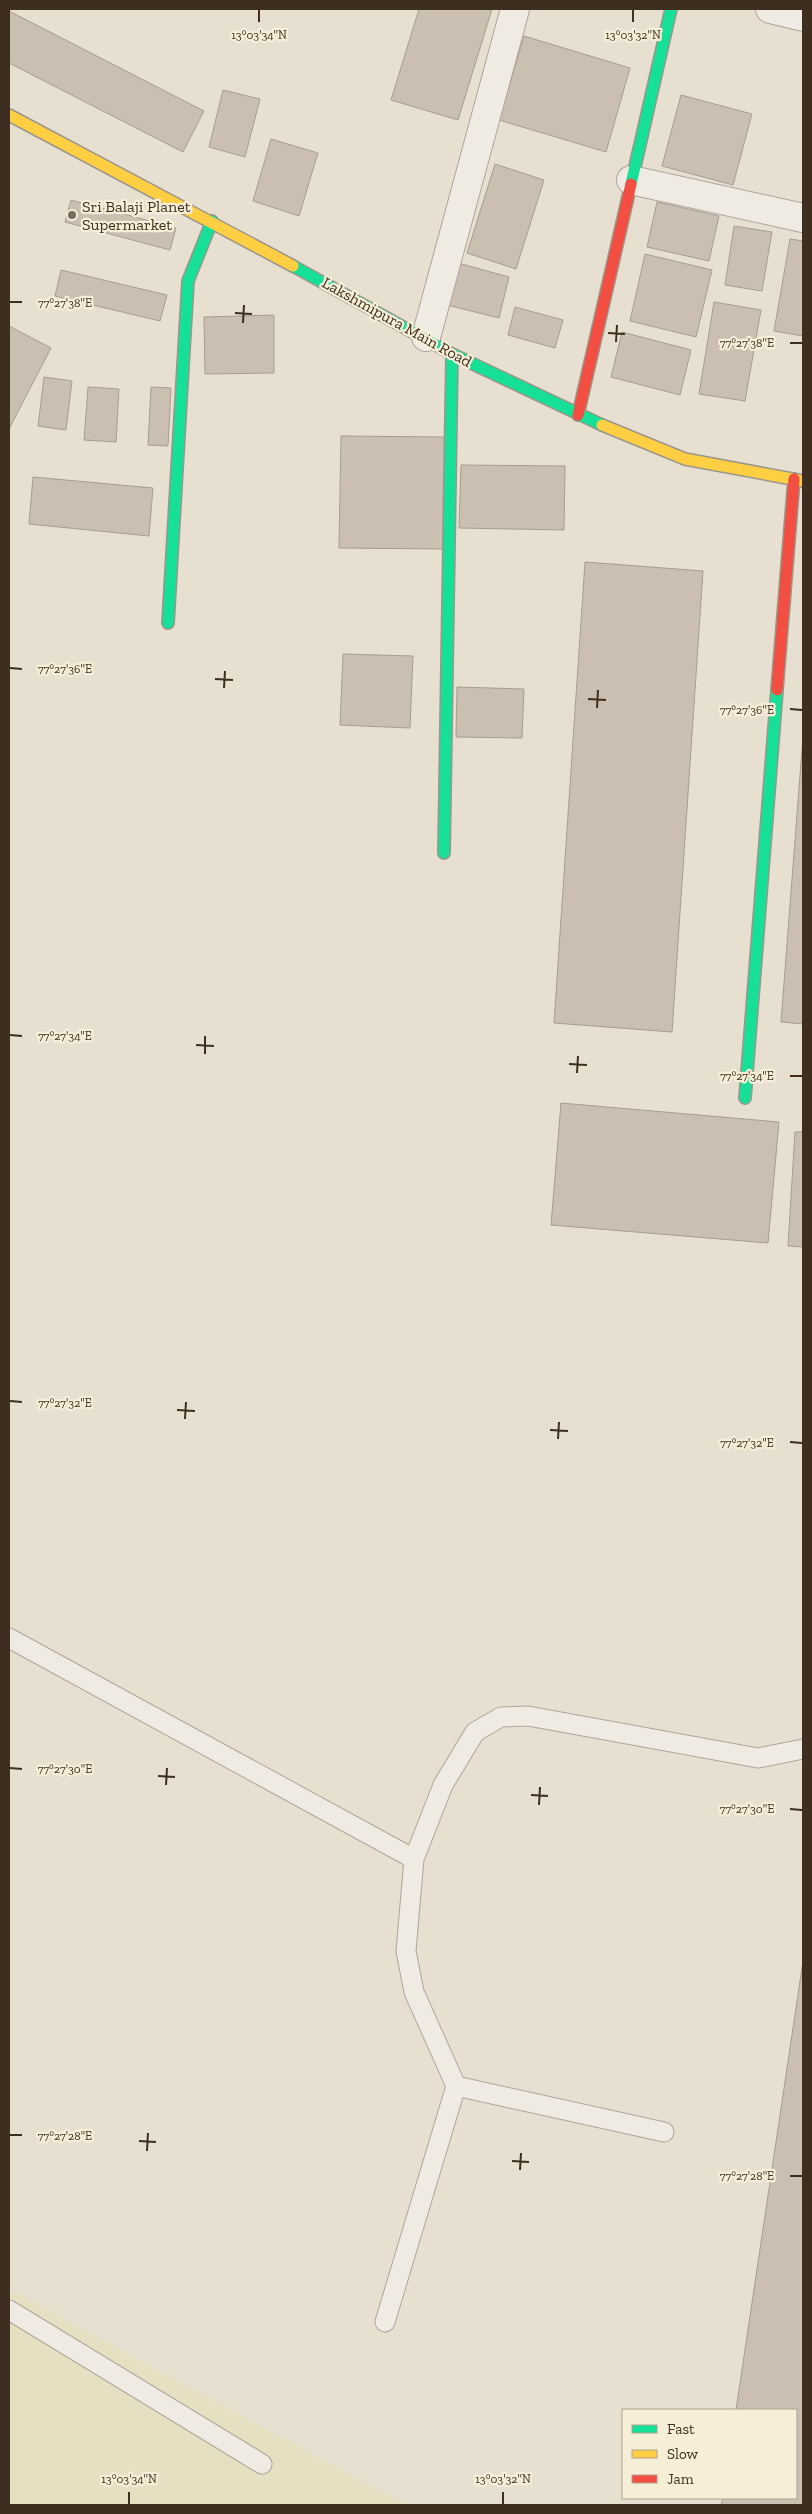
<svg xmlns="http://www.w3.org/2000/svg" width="812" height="2514" font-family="'Zilla Slab',serif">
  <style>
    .farmland { fill: #e6dfc2 }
    .building { fill: #cbbfb2; stroke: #a89c90 }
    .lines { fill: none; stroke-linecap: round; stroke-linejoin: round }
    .lane-casing { stroke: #ada599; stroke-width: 21 }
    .street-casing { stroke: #ada599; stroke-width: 30 }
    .fast-casing { stroke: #9c958a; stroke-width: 14 }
    .slow-casing { stroke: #9c958a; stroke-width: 14 }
    .jam-casing { stroke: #9c958a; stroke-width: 14 }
    .lane { stroke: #efebe3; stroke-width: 19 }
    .street { stroke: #efebe3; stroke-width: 28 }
    .fast { stroke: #16e098; stroke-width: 11 }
    .slow { stroke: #ffcf43; stroke-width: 11 }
    .jam { stroke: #f24e42; stroke-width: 11 }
    .ticks { fill: none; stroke: #3d2e20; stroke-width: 2 }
    .poi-dot { fill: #786c5e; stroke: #f7eed8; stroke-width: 2 }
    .labels { text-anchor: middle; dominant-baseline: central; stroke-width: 4.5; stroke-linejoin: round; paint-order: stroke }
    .poi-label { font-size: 16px; fill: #3d2e20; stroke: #f7eed8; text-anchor: start }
    .street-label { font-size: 16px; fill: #3d2e20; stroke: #f7eed8 }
    .ticks-label { font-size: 12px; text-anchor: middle; fill: #3d2e20; stroke: #f7eed8; stroke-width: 4.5; stroke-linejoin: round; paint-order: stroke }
  </style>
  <rect width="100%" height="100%" fill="#e7e0d1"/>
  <path class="farmland" d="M9,2289L407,2505H9Z"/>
  <path class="building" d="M419,9H492L458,120L391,100Z
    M9,11L204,111L183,152L9,63Z
    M524,36L630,68L606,152L499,120Z
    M223,90L260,99L245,157L209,147Z
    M681,95L752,114L733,185L662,166Z
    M271,139L318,153L299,216L253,201Z
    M495,164L544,180L516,269L467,253Z
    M71,200L176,228L170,250L65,222Z
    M657,202L719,216L709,261L647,247Z
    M734,226L772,232L762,291L725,285Z
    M790,239L803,241V336L774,331Z
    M645,254L712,270L696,337L630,321Z
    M458,263L509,277L499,318L447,305Z
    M61,270L167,295L160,321L55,296Z
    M714,302L761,310L745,401L699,394Z
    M515,307L563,320L555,348L508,335Z
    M274,315V373L205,374L204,317Z
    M9,326L51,348L9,429Z
    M622,332L691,350L680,395L611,377Z
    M44,377L72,381L66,430L38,426Z
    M88,387L119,389L116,442L84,440Z
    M151,387L171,388L168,446L148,445Z
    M341,436L445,437L444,549L339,548Z
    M461,465L565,466L564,530L459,528Z
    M33,477L153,488L149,536L29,524Z
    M585,562L703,571L672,1032L554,1023Z
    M343,654L413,656L410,728L340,725Z
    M457,687L524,689L522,738L456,737Z
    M803,736V1024L781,1022Z
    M561,1103L779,1122L768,1243L551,1225Z
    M795,1132H803V1247L788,1246Z
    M803,1961V2505H721L723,2498H796V2410H736Z"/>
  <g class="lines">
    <g class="lane-casing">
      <path id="lane" d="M9,1638L414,1859
        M664,2132L456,2086L414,1992L406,1951L414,1859L443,1785L475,1732L501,1717L528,1716L758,1758L803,1749
        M9,2310L262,2464
        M385,2322L456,2086"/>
    </g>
    <g class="street-casing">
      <path id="street" d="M770,9L803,17
        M631,180L803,218
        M426,337L515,9"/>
    </g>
    <g class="fast-casing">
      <path id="fast" d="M631,184L671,9
        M293,266L452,354L602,425
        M168,623L188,281L212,221
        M444,853L452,354
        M745,1098L777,690"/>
    </g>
    <g class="slow-casing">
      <path id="slow" d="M9,115L293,266
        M602,425L685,459L803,481"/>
    </g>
    <g class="jam-casing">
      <path id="jam" d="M578,415L631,184
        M777,690L794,479"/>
    </g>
    <use href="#lane" class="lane"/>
    <use href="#street" class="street"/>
    <use href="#fast" class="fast"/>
    <use href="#slow" class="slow"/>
    <use href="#jam" class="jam"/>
  </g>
  <path class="ticks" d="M259,22V10M633,22V10M10,302H22M235,313L252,314M243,323L244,305M608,333L625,334M616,342L617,325M790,343H802M10,668L22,669M215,679L233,680M224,688L225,671M588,699L606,700M597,708L598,690M790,709L802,710M10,1035L22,1036M196,1045L214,1046M205,1054V1036M569,1064L587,1065M577,1073L578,1056M790,1076H802M10,1401L22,1402M177,1410L195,1411M185,1419L186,1402M550,1430L568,1431M558,1439L559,1422M790,1442L802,1443M10,1768L22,1769M158,1776L175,1777M166,1785L167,1768M531,1795L548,1796M539,1805L540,1787M790,1809L802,1810M10,2135H22M139,2141L156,2142M147,2151L148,2133M512,2161L529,2162M520,2170L521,2153M790,2176H802M129,2504V2492M503,2504V2492"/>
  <circle class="poi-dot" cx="72" cy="215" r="5"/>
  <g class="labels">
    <g class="poi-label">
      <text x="82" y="206">Sri Balaji Planet<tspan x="82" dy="18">Supermarket</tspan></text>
    </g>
    <g class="street-label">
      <text transform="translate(397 322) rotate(29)">Lakshmipura Main Road</text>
    </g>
  </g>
  <g class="ticks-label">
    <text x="259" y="39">13°03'34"N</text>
    <text x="633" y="39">13°03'32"N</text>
    <text x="65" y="307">77°27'38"E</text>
    <text x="747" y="347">77°27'38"E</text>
    <text x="65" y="673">77°27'36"E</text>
    <text x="747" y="714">77°27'36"E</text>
    <text x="65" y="1040">77°27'34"E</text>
    <text x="747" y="1080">77°27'34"E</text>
    <text x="65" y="1407">77°27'32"E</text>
    <text x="747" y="1447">77°27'32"E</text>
    <text x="65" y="1773">77°27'30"E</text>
    <text x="747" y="1813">77°27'30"E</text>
    <text x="65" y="2140">77°27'28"E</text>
    <text x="747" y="2180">77°27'28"E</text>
    <text x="129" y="2483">13°03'34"N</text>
    <text x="503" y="2483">13°03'32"N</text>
  </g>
  <rect width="812" height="2514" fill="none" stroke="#3d2e20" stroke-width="20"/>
  <rect x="622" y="2409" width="175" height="90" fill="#f7eed8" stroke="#ada18e"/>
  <rect x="632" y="2425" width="25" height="8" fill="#16e098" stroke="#ada18e"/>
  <text x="667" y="2434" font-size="15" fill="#3d2e20">Fast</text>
  <rect x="632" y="2450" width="25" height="8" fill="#ffcf43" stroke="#ada18e"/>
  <text x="667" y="2459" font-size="15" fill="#3d2e20">Slow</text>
  <rect x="632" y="2475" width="25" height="8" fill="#f24e42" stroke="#ada18e"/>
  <text x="667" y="2484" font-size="15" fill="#3d2e20">Jam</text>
</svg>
